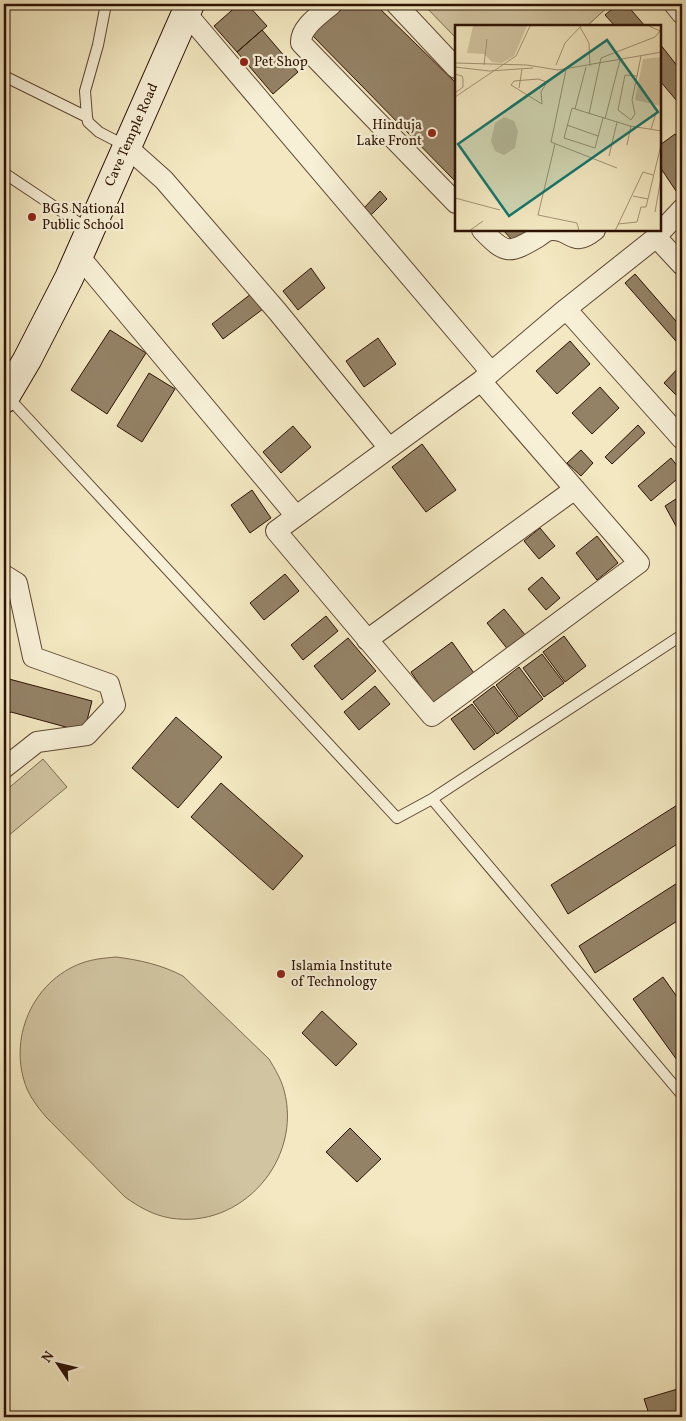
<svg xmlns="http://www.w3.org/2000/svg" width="686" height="1421" font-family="Vollkorn,serif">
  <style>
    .green { fill: #d1c4a1; stroke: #7f6c52 }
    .building { fill: #948266; stroke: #2d1304 }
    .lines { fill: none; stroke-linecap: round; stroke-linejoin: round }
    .service-casing { stroke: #5e4833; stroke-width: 12 }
    .minor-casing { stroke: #5e4833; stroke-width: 22 }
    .secondary-casing { stroke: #2d1304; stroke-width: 30 }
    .service { stroke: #f7f0d7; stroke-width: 10 }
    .minor { stroke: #f7f0d7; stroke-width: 20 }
    .secondary { stroke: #f7f0d7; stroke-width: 28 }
    .poi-dot { fill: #8f2418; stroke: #f7f0d7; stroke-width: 2 }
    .labels { text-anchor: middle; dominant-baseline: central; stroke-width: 4.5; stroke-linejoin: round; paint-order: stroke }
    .poi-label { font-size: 14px; fill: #2d1304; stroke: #f7f0d7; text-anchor: start }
    .street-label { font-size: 14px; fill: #2d1304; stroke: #f7f0d7 }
    .inset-road { fill: none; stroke: #a49375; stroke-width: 1 }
    .view { fill: #0f766e; fill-opacity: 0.15; stroke: #0f766e; stroke-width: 2.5 }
    .inset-edge { fill: none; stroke: #2d1304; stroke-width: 2.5 }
  </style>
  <rect width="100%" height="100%" fill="#f3e8c1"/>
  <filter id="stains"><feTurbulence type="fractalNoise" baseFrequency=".004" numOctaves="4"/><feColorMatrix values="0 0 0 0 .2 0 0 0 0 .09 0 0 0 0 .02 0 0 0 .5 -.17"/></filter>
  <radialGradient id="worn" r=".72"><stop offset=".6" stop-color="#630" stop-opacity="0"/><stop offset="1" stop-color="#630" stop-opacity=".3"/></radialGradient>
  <path class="green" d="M423,4H611L587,26H456V38Z
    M43,759L67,787L8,836L4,830V792Z
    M116,957C140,960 162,965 183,976L269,1059C275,1069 281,1079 284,1090C303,1160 241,1230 170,1218C153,1215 139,1207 125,1197L47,1118C39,1109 32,1100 27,1089C7,1040 32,981 82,963C93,959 105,958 116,957Z"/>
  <path class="building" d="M239,4H247L267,26L237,52L214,26Z
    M341,4H375L456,83V182L309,32Z
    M618,4H626L645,26H615L605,15Z
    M262,30L298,72L273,94L237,52Z
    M660,44L682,72V107L660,81Z
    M675,134L682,144V187L676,191L660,167V145Z
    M380,191L387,199L371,215L364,208Z
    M503,230H528L513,241Z
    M311,268L325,288L298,310L283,291Z
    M635,274L682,328V348L625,283Z
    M251,294L263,309L223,339L212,324Z
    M110,330L146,353L107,414L71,390Z
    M378,338L396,364L364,387L346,361Z
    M570,341L590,364L557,394L536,371Z
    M682,364V401L664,383Z
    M149,373L175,389L142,442L117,426Z
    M600,387L619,408L592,434L572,413Z
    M638,425L645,433L612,464L605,457Z
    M293,426L311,447L281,473L263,452Z
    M422,444L456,490L426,512L392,467Z
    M581,450L593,463L581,476L567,463Z
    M671,458L682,472V475L651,501L638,486Z
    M252,490L271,518L250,533L231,505Z
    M682,495V537L665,506Z
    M540,528L555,546L539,559L524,541Z
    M597,536L618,563L597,580L576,553Z
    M285,574L299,591L264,620L250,603Z
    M542,577L560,598L546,610L528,589Z
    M504,609L526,636L509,651L487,623Z
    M326,616L338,631L303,660L291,645Z
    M4,630L9,679L92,701L84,732L11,712L4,718Z
    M564,636L586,666L565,682L543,652Z
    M348,638L376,671L342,700L314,666Z
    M452,642L476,676L434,706L411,672Z
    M542,654L564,683L544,697L523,668Z
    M519,667L543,699L519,717L496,685Z
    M375,686L390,704L359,730L344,712Z
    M494,686L518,718L497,734L473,702Z
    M472,704L495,734L474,750L451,719Z
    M176,717L222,757L178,808L132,768Z
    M221,783L303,856L273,890L191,817Z
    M682,802V841L568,914L551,885Z
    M682,880V918L595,973L579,946Z
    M663,977L682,1004V1067L633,999Z
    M322,1011L357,1044L336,1066L302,1033Z
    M350,1128L381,1159L357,1182L326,1152Z
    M681,1388L682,1417H650L644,1399Z"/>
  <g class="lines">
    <g class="service-casing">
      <path id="service" d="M106,4L98,45L85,91L87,117L88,122L99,132L126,146
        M8,78L87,117
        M4,173L88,229
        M7,396L397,818L432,799L682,635
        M432,799L682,1095"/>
    </g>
    <g class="minor-casing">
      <path id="minor" d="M332,4C321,14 300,27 301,43L456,203
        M396,4L456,68
        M674,4L682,14
        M186,13L491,372
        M127,147L164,180L277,311L389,448
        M482,230C506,255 509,254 538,237C542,234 547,230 552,230C572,229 572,249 595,230
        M656,237L682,265
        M79,256L296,516
        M566,309L682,439
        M481,381L639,563L432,716L276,531L481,381L566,309L654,239L682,209
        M4,575L17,583L33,657L109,684L115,705L87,735L37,742L4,768
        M367,640L575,489"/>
    </g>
    <g class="secondary-casing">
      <path id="secondary" d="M4,399L27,360L69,278L190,4"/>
    </g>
    <use href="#service" class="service"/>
    <use href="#minor" class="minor"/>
    <use href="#secondary" class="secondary"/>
  </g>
  <g class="poi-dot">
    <circle cx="244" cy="62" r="5"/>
    <circle cx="432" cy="133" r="5"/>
    <circle cx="32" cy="217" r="5"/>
    <circle cx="281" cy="974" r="5"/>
  </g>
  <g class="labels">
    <g class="poi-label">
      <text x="254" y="62">Pet Shop</text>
      <text x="422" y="125" text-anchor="end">Hinduja<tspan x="422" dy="16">Lake Front</tspan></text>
      <text x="42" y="209">BGS National<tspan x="42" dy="16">Public School</tspan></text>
      <text x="291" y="966">Islamia Institute<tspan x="291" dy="16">of Technology</tspan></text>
    </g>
    <g class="street-label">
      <text transform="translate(132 135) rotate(-66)">Cave Temple Road</text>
    </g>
  </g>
  <g transform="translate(455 25)">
    <rect width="206" height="206" fill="#f3e8c1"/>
    <path d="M18,1H72L59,31L47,38L37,37L29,29L12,28ZM206,32V81L180,75L188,34ZM49,92L59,96L63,106L60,123L49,130L40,126L36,116L40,98Z" fill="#d1c4a1"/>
    <path class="inset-road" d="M125,2L134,18L135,41M0,38L72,40L103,45L207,27M29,40L32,14M101,40L110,18L126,1M0,42L34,46L78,43M111,45L96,117L162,143M0,49L7,51L8,54V62L0,68M182,51L170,50L163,85L176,95L180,89L177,75L182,51L186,31M83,54L92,57L86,67L87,79L56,60L59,56ZM64,63L67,44M0,72L61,31L75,1M120,84L131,42M134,89L146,33L200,12L205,6L194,1M148,93L140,123L109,113L117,83L175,101L207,106M150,94L165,35M112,100L143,111M196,104L202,85M100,119L83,190L122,198L124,206M172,120L176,101M154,131L162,97M178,171L193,174M0,173L45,185M200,187L207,147M163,199L182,197L186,182H191L207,116M14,206L28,196M160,206L188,147L198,150"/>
    <path class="view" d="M152,15L203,87L54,191L3,119Z"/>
    <rect width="206" height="206" class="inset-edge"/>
  </g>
  <rect width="686" height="1421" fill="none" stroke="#f3e8c1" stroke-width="20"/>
  <rect x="5" y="5" width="676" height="1411" fill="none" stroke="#2d1304" stroke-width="2.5"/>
  <rect x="10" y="10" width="666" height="1401" fill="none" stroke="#2d1304"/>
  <g transform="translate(58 1364) rotate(305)" stroke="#f7f0d7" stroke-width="4" paint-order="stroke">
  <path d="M0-4L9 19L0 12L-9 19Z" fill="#2d1304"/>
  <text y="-8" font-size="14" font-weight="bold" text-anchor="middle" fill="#2d1304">N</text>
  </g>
  <rect width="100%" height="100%" filter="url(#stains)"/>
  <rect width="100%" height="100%" fill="url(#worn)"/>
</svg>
